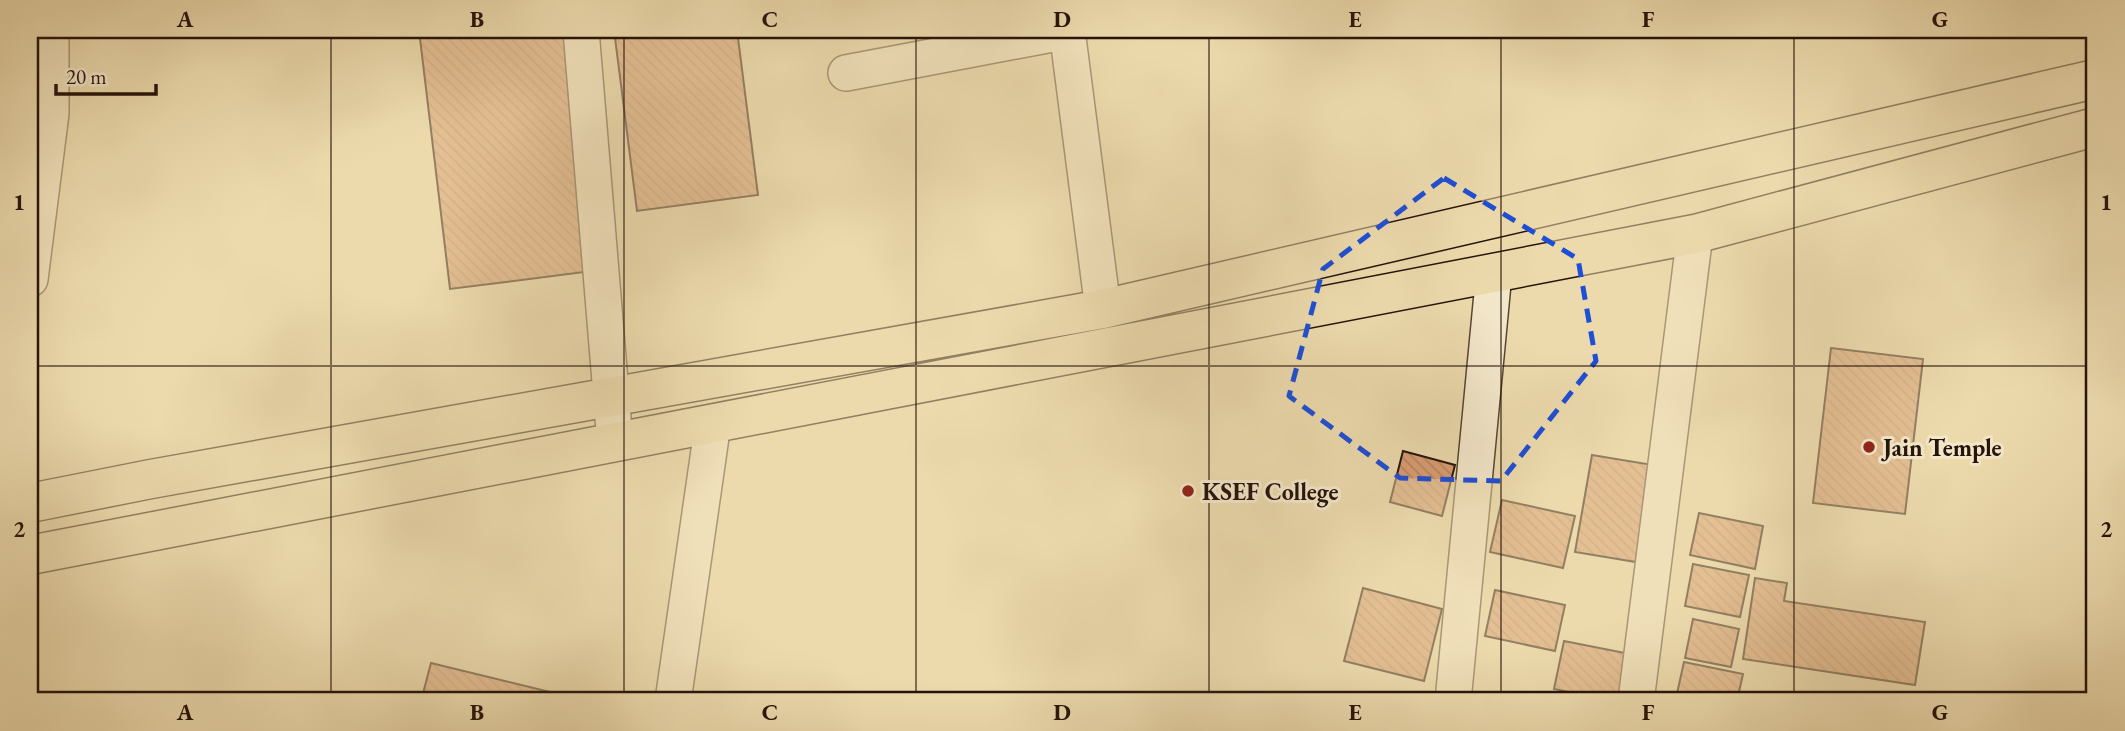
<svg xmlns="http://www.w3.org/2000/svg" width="2125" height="731" font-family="'EB Garamond',serif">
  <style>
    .building { fill: url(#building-back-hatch); stroke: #25130a; stroke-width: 2 }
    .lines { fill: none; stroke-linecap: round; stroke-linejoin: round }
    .minor-casing { stroke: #574533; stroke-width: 38 }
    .primary-casing { stroke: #25130a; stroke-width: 41 }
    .minor { stroke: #f3e7ca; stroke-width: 35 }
    .primary { stroke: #ecdaad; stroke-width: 38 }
    .marked { fill: none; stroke: #1d4ed8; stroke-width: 5; stroke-dasharray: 14 9; stroke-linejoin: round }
    .grid { fill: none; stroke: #25130a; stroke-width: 2; stroke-opacity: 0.55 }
    .poi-dot { fill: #8f2418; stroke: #f3e7ca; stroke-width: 2.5 }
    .labels { text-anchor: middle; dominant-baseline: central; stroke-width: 6; stroke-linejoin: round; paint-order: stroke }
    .poi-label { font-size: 24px; font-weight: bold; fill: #25130a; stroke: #f3e7ca; text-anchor: start }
    .neatline { fill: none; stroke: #25130a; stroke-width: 2.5 }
    .grid-label { font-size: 23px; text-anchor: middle; font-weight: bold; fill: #25130a }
  </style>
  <defs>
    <pattern id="building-back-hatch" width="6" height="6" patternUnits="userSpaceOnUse" patternTransform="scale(1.75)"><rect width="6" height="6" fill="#d99d73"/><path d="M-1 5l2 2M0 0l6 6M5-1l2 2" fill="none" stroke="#ba8662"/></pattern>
  </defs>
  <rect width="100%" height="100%" fill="#ecdaad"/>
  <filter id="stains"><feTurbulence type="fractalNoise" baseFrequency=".00286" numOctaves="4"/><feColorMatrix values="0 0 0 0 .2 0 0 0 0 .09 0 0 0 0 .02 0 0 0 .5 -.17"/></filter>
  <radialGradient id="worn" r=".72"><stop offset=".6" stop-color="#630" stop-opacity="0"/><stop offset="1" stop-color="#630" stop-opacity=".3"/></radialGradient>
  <path class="building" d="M419,30H579L608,269L450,289Z
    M614,30H737L758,195L637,211Z
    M1831,348L1923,359L1905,514L1813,503Z
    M1403,451L1455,465L1442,516L1390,502Z
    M1592,455L1659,466L1642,563L1575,552Z
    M1502,500L1575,516L1563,568L1490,552Z
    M1699,513L1763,526L1755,569L1690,555Z
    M1693,564L1749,575L1740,617L1685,606Z
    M1755,578L1787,583L1784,601L1925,622L1915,685L1743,659Z
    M1363,588L1442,609L1424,681L1344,661Z
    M1495,590L1565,605L1555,651L1485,636Z
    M1693,619L1739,629L1731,667L1685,658Z
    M1564,641L1635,655L1626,701H1615L1554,689Z
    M1684,662L1743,674L1737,701H1693L1676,698Z
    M431,663L587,701H421Z
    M1553,695L1584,701H1551Z"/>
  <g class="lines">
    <g class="minor-casing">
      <path id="minor" d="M581,30L615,442
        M1067,30L1103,309
        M846,73L1068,31
        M30,279L51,113V30
        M673,701L713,423
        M1453,701L1494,273
        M1636,701L1695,234"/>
    </g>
    <g class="primary-casing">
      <path id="primary" d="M30,503L151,479L1103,309L2095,79
        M30,555L1695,234L2095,127"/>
    </g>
    <use href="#minor" class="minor"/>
    <use href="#primary" class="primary"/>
  </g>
  <path d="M0 0H2125V731H0ZM1444,178L1578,259L1596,361L1501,481L1400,478L1289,396L1323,269Z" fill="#ecdaad" fill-opacity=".55" fill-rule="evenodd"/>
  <path class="marked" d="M1444,178L1578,259L1596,361L1501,481L1400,478L1289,396L1323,269Z"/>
  <path class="grid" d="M331,30V701M624,30V701M916,30V701M1209,30V701M1501,30V701M1794,30V701M30,366H2095"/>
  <g class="poi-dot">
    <circle cx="1869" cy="447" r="7"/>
    <circle cx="1188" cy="491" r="7"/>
  </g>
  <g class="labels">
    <g class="poi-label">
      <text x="1883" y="447">Jain Temple</text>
      <text x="1202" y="491">KSEF College</text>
    </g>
  </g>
  <rect width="2125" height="731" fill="none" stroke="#ecdaad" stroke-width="77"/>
  <path d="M56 84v10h100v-10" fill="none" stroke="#25130a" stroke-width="3.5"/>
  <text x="66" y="84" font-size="21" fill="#25130a" stroke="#f3e7ca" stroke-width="5" paint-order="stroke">20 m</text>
  <rect x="38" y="38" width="2048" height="654" class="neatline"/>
  <g class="grid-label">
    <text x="185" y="27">A</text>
    <text x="477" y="27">B</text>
    <text x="770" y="27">C</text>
    <text x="1062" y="27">D</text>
    <text x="1355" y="27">E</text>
    <text x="1648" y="27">F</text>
    <text x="1940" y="27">G</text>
    <text x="19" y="210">1</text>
    <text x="2106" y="210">1</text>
    <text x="19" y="537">2</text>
    <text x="2106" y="537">2</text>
    <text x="185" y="720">A</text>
    <text x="477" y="720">B</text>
    <text x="770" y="720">C</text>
    <text x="1062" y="720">D</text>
    <text x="1355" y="720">E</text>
    <text x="1648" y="720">F</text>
    <text x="1940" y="720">G</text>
  </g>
  <rect width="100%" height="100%" filter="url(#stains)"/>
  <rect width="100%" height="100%" fill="url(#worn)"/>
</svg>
